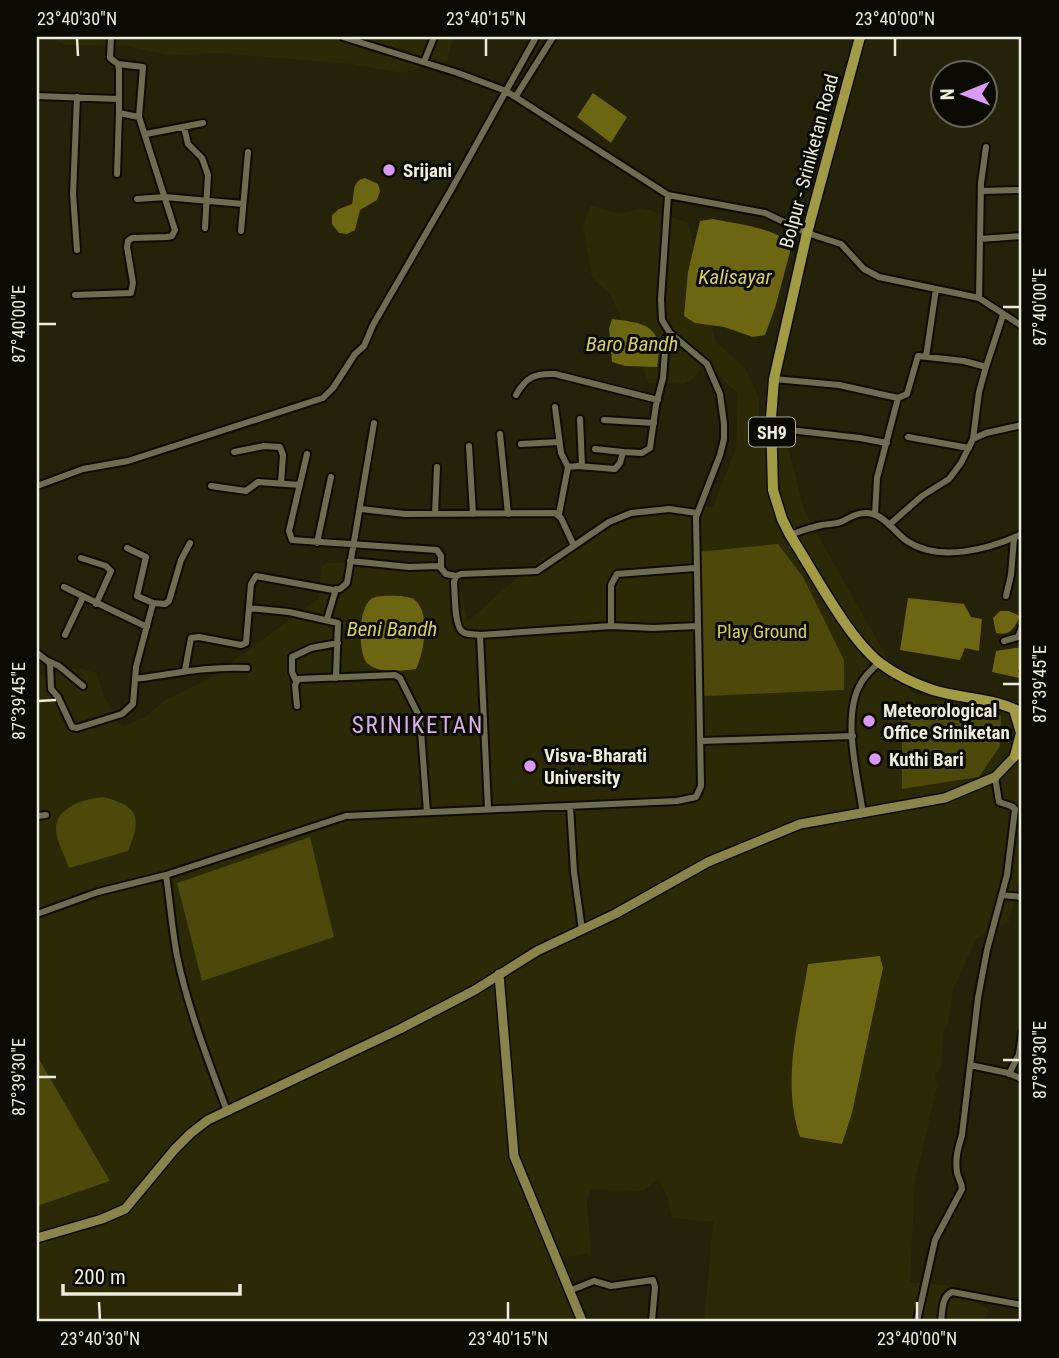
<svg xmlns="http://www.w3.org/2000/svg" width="1059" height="1358" font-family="'Roboto Condensed',sans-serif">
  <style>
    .built { fill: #2b2906 }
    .green { fill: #4d490b }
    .water { fill: #6c6511 }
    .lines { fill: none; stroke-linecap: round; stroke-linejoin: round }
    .street-casing { stroke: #0e0b00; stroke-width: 10 }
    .secondary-casing { stroke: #0e0b00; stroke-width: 12 }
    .primary-casing { stroke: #0e0b00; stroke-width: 13 }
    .street { stroke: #6f6d51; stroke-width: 6 }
    .secondary { stroke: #88844b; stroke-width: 9 }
    .primary { stroke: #a19b46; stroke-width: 10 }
    .ticks { fill: none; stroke: #ecebdc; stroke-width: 2.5 }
    .poi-dot { fill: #da9af7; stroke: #0c0b03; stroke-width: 2.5 }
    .labels { text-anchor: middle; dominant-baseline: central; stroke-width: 6; stroke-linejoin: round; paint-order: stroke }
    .shield { fill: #0c0b03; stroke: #a9a89b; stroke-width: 2 }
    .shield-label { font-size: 18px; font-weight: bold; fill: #ecebdc }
    .street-label { font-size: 19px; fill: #ecebdc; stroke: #0c0b03 }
    .poi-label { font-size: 19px; font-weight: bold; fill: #ecebdc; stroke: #0c0b03; text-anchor: start }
    .park-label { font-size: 19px; fill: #d7ce64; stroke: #0c0b03 }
    .water-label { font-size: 21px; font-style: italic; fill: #d6ce63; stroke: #0c0b03 }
    .quarter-label { font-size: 23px; letter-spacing: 2px; fill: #d9aeee; stroke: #0c0b03 }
    .neatline { fill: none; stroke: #ecebdc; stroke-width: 2.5 }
    .ticks-label { font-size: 18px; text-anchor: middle; fill: #ecebdc }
  </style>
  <rect width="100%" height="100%" fill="#242208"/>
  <path class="built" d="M51,37H453L447,61L402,73L350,64L217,53L173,56L124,46L65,45Z
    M591,205L618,214L643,208L688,223L715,341L745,368L759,397V421L753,442L787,444L805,512L889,661L912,693L1009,713L1022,728V804L1017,819L1020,878L1009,922L976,939L953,990L948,1024L943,1033L941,1067L935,1076L937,1087L915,1181L910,1282L945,1285L989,1309L986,1321H704L713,1222L672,1218L667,1196L658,1179L643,1191L591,1190L587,1200L591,1253L562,1258L585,1321H37V671L41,675L78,668L97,673L104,696L122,727L145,717L165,700L207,680L319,598L321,567L326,563L433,560L446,577L459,581L468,621L528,568L564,544L646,514L684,505L713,507L736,447L738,393L704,364L693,379L685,384L649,383L610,294L592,278L583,226Z"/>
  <path class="green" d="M778,544L803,577L844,660V690L704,696L697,552Z
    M902,704L1001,716L1000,746L979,777L902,789Z
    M103,797C139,806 142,818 128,851L69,868C65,856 57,842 56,830C55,806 86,799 103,797Z
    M310,837L334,937L202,981L177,883Z
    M37,1056L110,1181L37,1206Z"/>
  <path class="water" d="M593,93L627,117L611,143L577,117Z
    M365,178L378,184L380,191L377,200L360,210L355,230L347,234L339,233L332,224V215L339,209L352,204C355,193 351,181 365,178Z
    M713,219C737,224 771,227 790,243V252L775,308L765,335L753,337L724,327L695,323L684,316L688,272L700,221Z
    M612,319C648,323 664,327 657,367L625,366L612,362L609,329Z
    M400,596C401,596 411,598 412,598C432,609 424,653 416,669C402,671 380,674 368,664C357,655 358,604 373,598C380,595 392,596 400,596Z
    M908,598L964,604L971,617L982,619L979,651L965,648L960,660L900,650Z
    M1000,611H1009L1020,616C1014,629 1011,636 996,633L993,618Z
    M1022,647V663L1018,671L1020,674L1019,678L992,672L996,651Z
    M880,956L883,968L852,1113L842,1144L800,1137C781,1080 799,1022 808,964Z"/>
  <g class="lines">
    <g class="street-casing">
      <path id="street" d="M343,37L458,73L506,91L668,195L765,213L807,233L841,244L864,269L879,277L979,298L1022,326
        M424,62L434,37
        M118,64L143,67L139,117
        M37,96L117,99
        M516,96L553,37
        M77,97L73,194L77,250
        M184,127L188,144L202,158L208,175L205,228
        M146,134L203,123
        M117,174L119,113
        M981,191L1022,190
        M137,199L165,197L243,204
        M241,231L248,152
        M980,239L1022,236
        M75,295L131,293L133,283L127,247L128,241L132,238L167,237L172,236L175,230L139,117L119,113V70L118,64L110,58L111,37
        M979,298L981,183L986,147
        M926,357L936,289
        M774,379L839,385L898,398L907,394L918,356L964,361L986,367
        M516,395C526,377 535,373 555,374L658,400
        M555,407L561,453L568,467
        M580,419L582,466
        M604,420L654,423
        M772,428L860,438L887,443
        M500,434L508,514
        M908,437L969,448
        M973,439L979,392L986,367L1003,315
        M521,444L559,442
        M469,446L473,514
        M595,449L623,452
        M234,452L264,446L280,447L283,455L281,483
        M307,454L289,531L292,540L437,550L441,556V567
        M37,486L83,469L128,461L323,398L333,388L355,354L364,346L373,325L451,190L536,37
        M211,486L246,491L258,482L300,485
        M361,509L405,514L555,513L561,518L574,546
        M697,513L669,509L631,513L609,522L537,571L461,574L456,576L454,582C455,592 454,628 463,632C467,635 476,634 480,635L611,626L653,628L698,626
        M435,514L437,467
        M559,514L568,467L578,466L615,469L620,463L623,452L642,453L650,448L656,405L663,378L666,338L670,333
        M875,515L877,478L898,398
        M889,525L922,496L949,479L961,463L973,439L986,433L1022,425
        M790,535C801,531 811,527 822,525C828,524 838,524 843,521C852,516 861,511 873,514C887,518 896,534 907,541C940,563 990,549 1022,534
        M317,543L331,477
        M127,548L146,557L137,596L153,603L165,604L169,601L181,560L190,543
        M81,558L106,566L111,571L96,604
        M350,561L409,567L439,566L446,574L456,576
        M64,587L147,627
        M1006,596L1011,575L1014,538
        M249,608L289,612L338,623L336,678
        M327,619L336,589
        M611,626V585L617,574L695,568
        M65,635L83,597
        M480,635L488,809
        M1004,641L1018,637L1022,627
        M37,653L50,663L51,689L58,697L72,727L77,728L122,714L133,704L136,667L153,603
        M48,661L59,666L83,686
        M185,670L191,638L199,637L241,645L246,643L251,584L256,576L333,590L340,589L347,583L374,423
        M135,679C173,674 208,666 247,668
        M296,681L292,672V657L311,648L338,643
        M297,706L295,685L298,679L395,675L400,678L420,718L427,812
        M700,741L853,736
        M570,806L574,872L582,930
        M863,814C858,777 841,716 861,683C865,675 873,669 879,662
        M37,816L46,815
        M166,875C170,902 172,929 177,956C188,1009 208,1060 227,1111
        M1002,895L1022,897
        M37,914L98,892L166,875L346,816L677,801L696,797L701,786L696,517L720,455L724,439V424L720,394L707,364L670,333L662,320L661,299L668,195
        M970,1065L1008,1073L1022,1079
        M1009,1074L1019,1054L1022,1033
        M569,1291L594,1281L611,1286L653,1280L655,1287L652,1321
        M917,1321L935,1240L962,1189C962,1182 958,1179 957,1172C955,1158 958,1148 962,1135L978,998L987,950L1007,875L1015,809L1011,806L999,802L995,777
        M941,1321C943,1310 941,1297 952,1292L1022,1305"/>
    </g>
    <g class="secondary-casing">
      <path id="secondary" d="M499,974L514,1156L582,1321
        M37,1238L102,1219L125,1209L174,1150L191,1133L208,1120L400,1029L475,990L537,951L615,914L708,862L800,824L945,798L995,777L1022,749"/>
    </g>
    <g class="primary-casing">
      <path id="primary" d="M860,37L807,233L774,379L771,418L773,490L782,519L790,535C814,572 847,637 880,663C896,675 915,684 933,690C962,699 996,698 1022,713
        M1014,709L1021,733L1015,756"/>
    </g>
    <use href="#street" class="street"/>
    <use href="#secondary" class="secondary"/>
    <use href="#primary" class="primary"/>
  </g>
  <path class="ticks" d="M77,38L78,56M486,38V56M895,38V56M1003,307H1020M38,324H56M1003,684H1020M38,701L56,700M1003,1060H1020M38,1077H56M99,1302L100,1320M508,1302V1320M917,1302V1320"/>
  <g class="poi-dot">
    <circle cx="389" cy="170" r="7"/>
    <circle cx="869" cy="721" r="7"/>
    <circle cx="875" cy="759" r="7"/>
    <circle cx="530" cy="766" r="7"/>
  </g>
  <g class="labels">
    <rect class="shield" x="749" y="417.5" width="46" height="29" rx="5"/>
    <g class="shield-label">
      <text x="772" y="432">SH9</text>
    </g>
    <g class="street-label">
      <text transform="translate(809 161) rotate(-75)">Bolpur - Sriniketan Road</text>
    </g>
    <g class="poi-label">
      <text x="403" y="170">Srijani</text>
      <text x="883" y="710">Meteorological<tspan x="883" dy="22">Office Sriniketan</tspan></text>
      <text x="544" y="755">Visva-Bharati<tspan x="544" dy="22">University</tspan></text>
      <text x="889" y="759">Kuthi Bari</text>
    </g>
    <g class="park-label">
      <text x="762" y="631">Play Ground</text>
    </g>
    <g class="water-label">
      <text x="735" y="277">Kalisayar</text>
      <text x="632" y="344">Baro Bandh</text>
      <text x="392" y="629">Beni Bandh</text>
    </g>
    <g class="quarter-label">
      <text x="418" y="725">SRINIKETAN</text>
    </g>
  </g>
  <rect width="1059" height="1358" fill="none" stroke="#0c0b03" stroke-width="77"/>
  <g transform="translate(964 94) rotate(269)"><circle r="33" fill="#0c0b03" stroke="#66655a" stroke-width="2"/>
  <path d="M0-5L12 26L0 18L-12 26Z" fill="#da9af7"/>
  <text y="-10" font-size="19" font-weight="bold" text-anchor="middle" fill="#ecebdc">N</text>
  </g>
  <path d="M63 1284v10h177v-10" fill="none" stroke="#ecebdc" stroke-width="3.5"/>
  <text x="74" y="1284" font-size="21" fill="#ecebdc" stroke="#0c0b03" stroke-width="5" paint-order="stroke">200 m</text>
  <rect x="38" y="38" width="982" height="1282" class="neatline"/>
  <g class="ticks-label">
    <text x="77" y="25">23°40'30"N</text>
    <text x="486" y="25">23°40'15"N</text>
    <text x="895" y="25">23°40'00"N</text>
    <text transform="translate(1040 307) rotate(-90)" y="6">87°40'00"E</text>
    <text transform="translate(19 324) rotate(-90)" y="6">87°40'00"E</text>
    <text transform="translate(1040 684) rotate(-90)" y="6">87°39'45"E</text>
    <text transform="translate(19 701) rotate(-90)" y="6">87°39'45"E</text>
    <text transform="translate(1040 1060) rotate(-90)" y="6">87°39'30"E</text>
    <text transform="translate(19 1077) rotate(-90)" y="6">87°39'30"E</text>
    <text x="100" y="1345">23°40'30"N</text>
    <text x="508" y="1345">23°40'15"N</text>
    <text x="917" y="1345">23°40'00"N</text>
  </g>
</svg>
